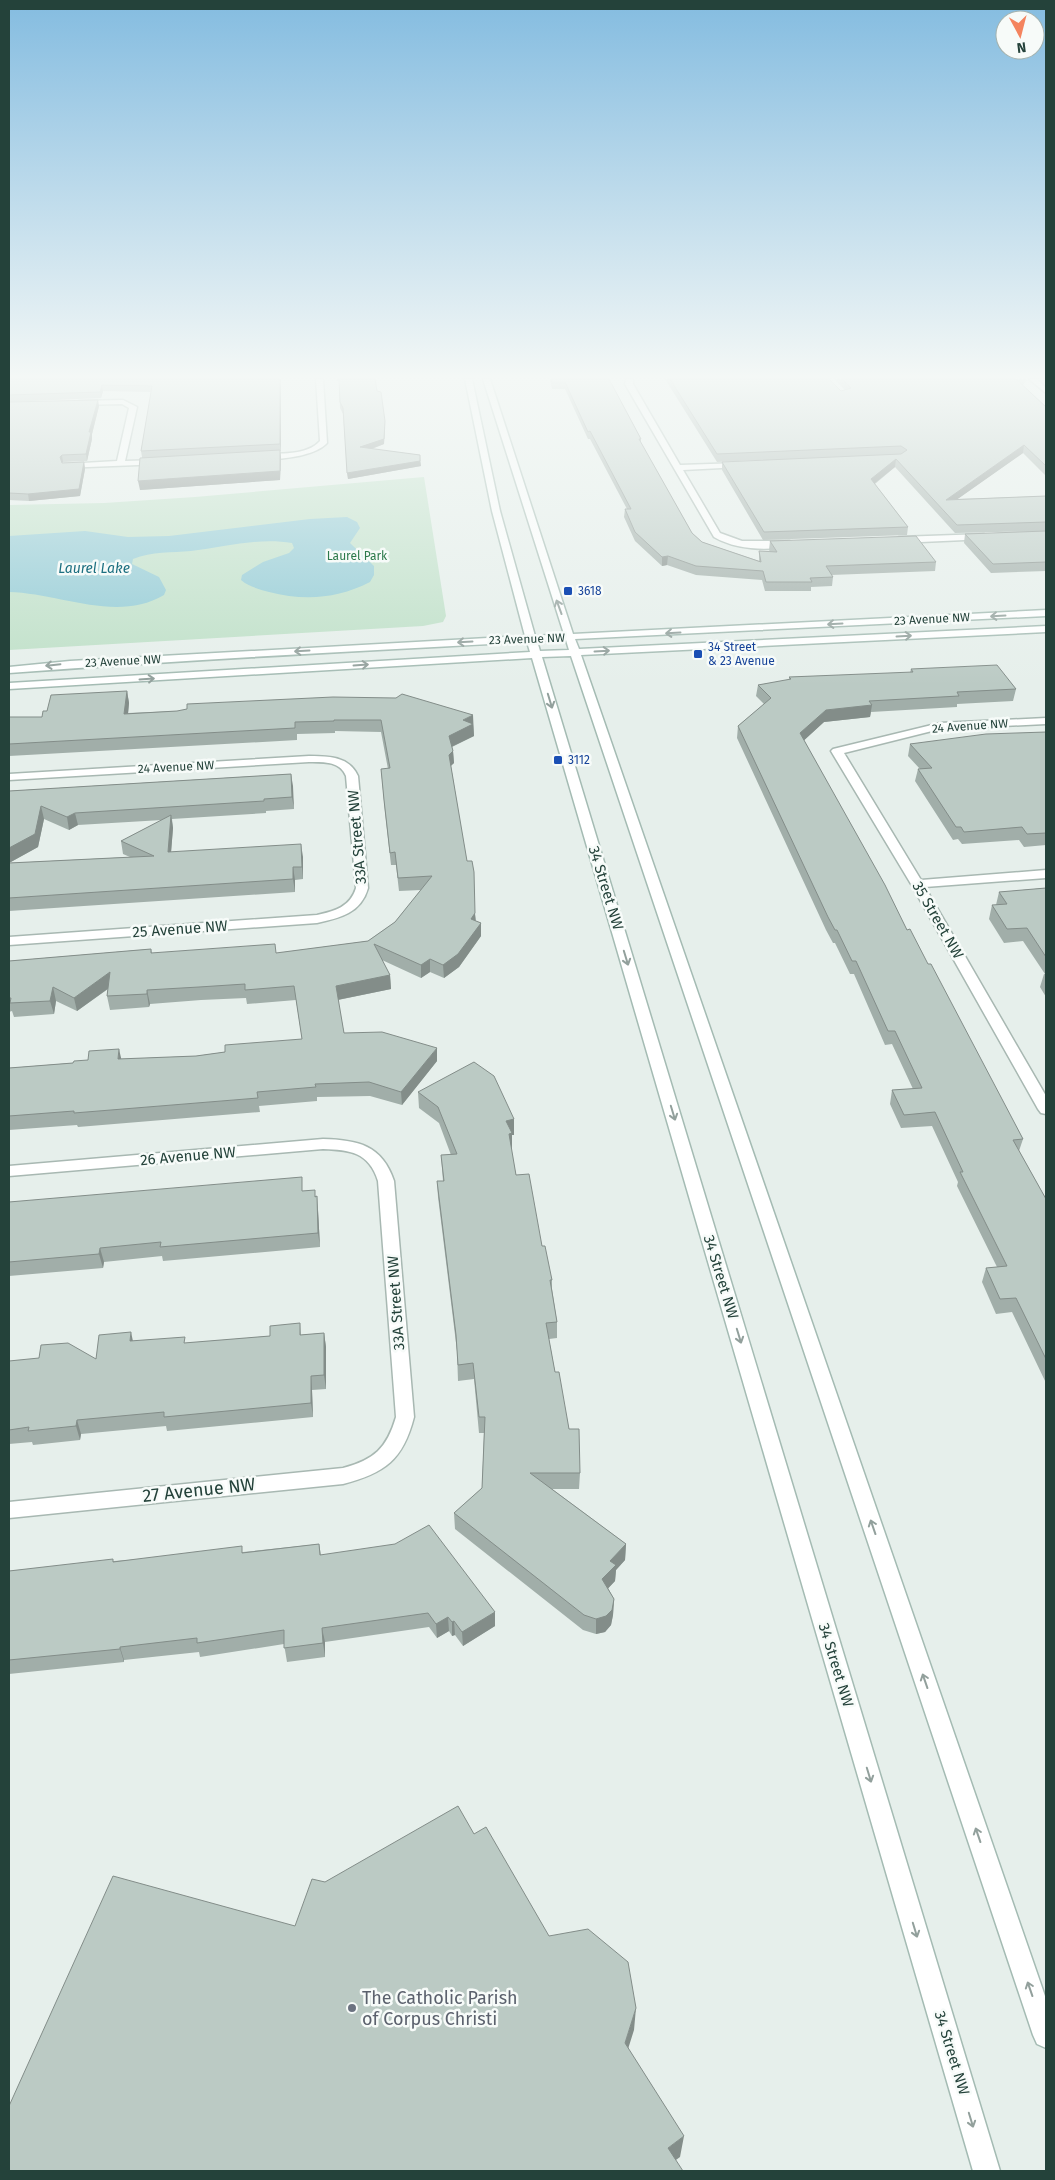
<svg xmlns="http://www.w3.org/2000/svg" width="1055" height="2180" font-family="'Fira Sans',sans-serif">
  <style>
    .green { fill: #bfe0c8 }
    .water { fill: #8ec9d4 }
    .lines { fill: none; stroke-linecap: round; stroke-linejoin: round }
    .street-casing { stroke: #a8b8b2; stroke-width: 3 }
    .secondary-casing { stroke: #a4bbb3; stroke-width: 3 }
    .street { fill: #fff; fill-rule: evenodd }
    .secondary { fill: #fff; fill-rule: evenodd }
    .wall { fill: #a1aea9 }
    .shaded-wall { fill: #838d89 }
    .building { fill: #bbcac4; stroke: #838d89 }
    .oneway { stroke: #92a09c }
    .transit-dot { fill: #1a4fb4; stroke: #f7fbf9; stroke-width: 2 }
    .worship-dot { fill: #6b7280; stroke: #f7fbf9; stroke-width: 2 }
    .labels { text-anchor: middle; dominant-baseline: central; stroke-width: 5; stroke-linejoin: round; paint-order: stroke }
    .far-park-label { font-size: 12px; fill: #2d7a4b; stroke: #f7fbf9 }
    .far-transit-label { font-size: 12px; fill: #164399; stroke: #f7fbf9; text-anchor: start }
    .far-street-label { font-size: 12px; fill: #24423a; stroke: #f7fbf9 }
    .far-water-label { font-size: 14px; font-style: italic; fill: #1c6f80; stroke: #f7fbf9 }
    .street-label { font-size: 15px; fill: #24423a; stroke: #f7fbf9 }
    .near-street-label { font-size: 18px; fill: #24423a; stroke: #f7fbf9 }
    .near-worship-label { font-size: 18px; fill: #5b616d; stroke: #f7fbf9; text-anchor: start }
  </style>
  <rect width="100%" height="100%" fill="#e6efeb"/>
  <path class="green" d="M424,477L446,616L443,622L423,626L9,650V505L104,503L195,497Z"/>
  <path class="water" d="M347,517L357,522L360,528L350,543L374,566V575L370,582C337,599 304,601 269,592C259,589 249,587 241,580L242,575L263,562L289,553L294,548L292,543C259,537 225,547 191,551C172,553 152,551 133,559L132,564L159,577L166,590L164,595C117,623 59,593 9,592V536L85,531L128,537L169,536L310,519Z"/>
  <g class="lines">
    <g class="street-casing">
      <path id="street" d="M316,379H323L327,443C314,457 275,461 257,458V454H260C278,453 307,456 320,441Z
        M626,379H633V384L680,465L741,463L745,465L741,467L683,470L720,533L742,541H789L792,542V546C768,551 736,550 714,537L625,384Z
        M1029,379H1037L1046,388V393Z
        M123,400L137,407L125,461L160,460L164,462L163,464L63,468V464H66L117,461L129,408L122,404L79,405L75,403L79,401Z
        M984,534L988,537L987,539L899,543L895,540L899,537Z
        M1046,718V724L940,729L844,753L921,880L1046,870V878L925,887L1046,1096V1114L1041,1113L1038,1109L911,884L831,751L833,749L940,723Z
        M309,756C328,756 349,756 358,776L368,888C361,913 340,918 317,923L9,945V937L317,915C335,911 350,907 356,888L346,776C340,761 323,762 309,762L9,780V774Z
        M323,1139C358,1140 382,1145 394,1181L414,1417C403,1460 385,1473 343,1484L9,1518V1502L343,1468C374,1460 387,1448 396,1417L378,1181C369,1152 350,1150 323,1149L9,1176V1166Z"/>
    </g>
    <g class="secondary-casing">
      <path id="secondary" d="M465,379H472L500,511L535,636L564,634L483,379H490L573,634L1046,610V616L575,639L579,649L1046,626V632L581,655L1046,1999V2048L1037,2044L1033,2035L571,656L542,657L1000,2171H973L532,658L9,689V683L530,652L527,642C354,651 181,660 9,673V667L70,661L525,636L492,511ZM566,640L569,650L540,651L537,641Z"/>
    </g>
    <use href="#street" class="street"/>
    <use href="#secondary" class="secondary"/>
  </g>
  <path class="wall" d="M9,379H281V451H280L281,458L280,480L140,490L142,457L141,451L151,392L103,391L101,398L9,402Z
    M337,379H375L377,391L385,421V426L384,444L372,449L420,455L421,466L348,479L343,414L340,408L339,381H337Z
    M550,379H609L641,439V443L692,533L702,542L759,561V551L770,552L769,550L770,541L936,562L935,571L831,575L833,577L832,586L811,587V591H765L762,580L696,575L667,565L662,566L635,541L624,517L625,509H627L590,439H588L565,389H552Z
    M665,379H829L841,391L845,390L834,379H1027L1023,385L1046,407V476L1023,453L957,499L1046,496V531L955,533L895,467L875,484L908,527L907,535L763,540L722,470V462L891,454L717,462Z
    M9,402L99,406L92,434V439L87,461L63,462L62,463L84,462L85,469L80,496L29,501L9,500Z
    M1046,531V571L991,573L964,543L965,534Z
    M911,669L1016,689L1013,701L957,704V707L871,712L870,717L824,722L804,740L907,930L1023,1139L1019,1151L1046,1199V1383L1012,1312L996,1314L982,1282L986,1268L997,1267L957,1186L958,1182L932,1126L901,1128L890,1104L892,1090L913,1089L892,1044L885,1045L854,974H850L835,943H833L826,930L737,738L738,726L764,704L756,696L758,685L789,680V677L910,673Z
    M127,691L129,703L128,713L177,711L473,724L474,736L452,747L453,751L454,763L451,766L476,921L481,923V936L459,967L444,978L430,972L421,978L382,960L390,975L391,989L338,1000L344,1033L437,1061L402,1105L370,1096L317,1097V1101L259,1106L260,1112L78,1127L77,1125L9,1130V1068L121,1059L196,1056L225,1052L302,1039L296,1000L247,1004L246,998L201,1000L150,1004L149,1007L110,1010L107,996L108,989L77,1011L56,1001L54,1014L14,1017L12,1011L9,1012V961L151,949L152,953H277L368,941L395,922L421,890L399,891L396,865H391L385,812L381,769H388L381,732L335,731V733L297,734V740L9,756V717H42L47,711Z
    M1046,732V845L1024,847L1019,840L962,844L958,839L953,840L915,781L918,769H920L908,756L910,744Z
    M291,774L294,809L266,811V813L172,819L173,828L171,852L303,857V879L295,880V892L9,911V863L130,857L123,854L121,841L162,820L78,825L69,830L44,819L38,847L9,863V791Z
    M1046,888V997L1040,987L1044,974H1045L1023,941L1004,943L989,919L992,905H996L999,892Z
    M418,1092L514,1119V1135H512L511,1149L516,1175L542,1246L552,1280V1289L557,1322V1338L549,1339L555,1372L580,1473L579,1489H552L626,1544L625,1560L616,1570L615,1581L608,1588L614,1599L613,1615L611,1625L605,1632L596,1634L583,1630L455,1529L454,1513L482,1488L484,1433H479L474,1379L458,1381L457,1351L438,1197L437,1181H443L441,1155H451L439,1123L419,1108Z
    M304,1191L316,1196L318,1210L320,1247L163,1261L162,1256L104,1262L103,1268L9,1276V1202Z
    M300,1323L301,1335L324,1333L326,1347V1389L312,1390L313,1417L167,1431L166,1426L81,1434L80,1440L33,1445L32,1442L9,1444V1361L96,1359L133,1341L186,1343L270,1336Z
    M319,1544L321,1555L495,1612V1626L463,1646L455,1635L452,1636L449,1631L437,1638L429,1627L325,1642V1657L287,1662L284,1644L200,1657L199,1652L124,1660V1662L9,1674V1571L114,1561L243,1552Z"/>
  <path class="shaded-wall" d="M280,379H281V451L280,444Z
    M102,385L103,391L101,398L100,392Z
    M98,400L99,406L92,434V439L87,461L86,454L89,432Z
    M385,421L384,444L360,453V447Z
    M1024,445L1023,453L945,508L946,500Z
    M280,450L281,458L280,480L140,490L138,481Z
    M62,455L63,462L61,464L60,457Z
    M896,459L895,467L870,487L871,479Z
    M420,461L421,466L348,479L347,473Z
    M84,462L85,469L80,496L29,501L28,494Z
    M668,556L667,565L662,566V557Z
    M127,691L129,703L127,725L124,714Z
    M872,705L870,717L824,722L799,745L800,733L826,710Z
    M473,715L474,736L449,748V736L463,720Z
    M453,751L454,763L449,767V755Z
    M291,774L293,786L294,809L292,797Z
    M41,806L44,819L38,847L9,863V848Z
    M75,813L78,825L69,830L67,817Z
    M171,815L173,828L170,865L168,852Z
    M301,844L303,857V879L302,867Z
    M293,867L295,880V892L293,879Z
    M475,913L476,926L471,919Z
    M481,923V936L459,967L444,978L443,965Z
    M430,959V972L421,978V965Z
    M110,972L113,985L77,1011L74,998Z
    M390,975L391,989L337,1000L336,986Z
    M53,987L56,1001L54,1014L50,1001Z
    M147,990L150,1004L149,1007L147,994Z
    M437,1048V1061L402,1105L401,1092Z
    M119,1049L122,1062L118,1059Z
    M514,1119V1135H512V1149H509L506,1121Z
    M317,1196L318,1210L320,1247L318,1233Z
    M100,1248L104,1262L103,1268L99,1254Z
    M131,1332L134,1346L130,1341Z
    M324,1333L326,1347V1389L324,1375Z
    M311,1376L312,1390L313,1417L311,1403Z
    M77,1420L81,1434L80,1440L76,1426Z
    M626,1544L625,1560L616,1570L615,1581L602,1595V1579L610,1561Z
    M614,1599L613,1615L611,1625L605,1632L596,1634V1619Z
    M495,1612V1626L463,1646L462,1632Z
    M448,1617L449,1631L437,1638L436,1624Z
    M454,1621L455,1635L452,1636V1622Z
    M322,1628L325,1642V1657L323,1643Z
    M120,1647L124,1660V1662L120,1649Z
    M636,2008L634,2030L623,2065L625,2043Z
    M684,2136L680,2157L665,2168L668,2148Z"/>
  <path class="building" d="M9,379H280V444L141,451L152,386L102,385L100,392L9,395Z
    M339,379H375L377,391L381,392L385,421L384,439L360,447L420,455V461L347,473L343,408L340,402Z
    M551,379H609L641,439H639L692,533L702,542L761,562L759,551L777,552L770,541L916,536L936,562L826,566L833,577L810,578L812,582H766L763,571L696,566L668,556L662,557L635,532L625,509H631L590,431L588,432L565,382H552Z
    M670,379H829L841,391L851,388L842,379H1016L1046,407V466L1024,445L946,500L1046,496V522L957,525L896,459L871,479L908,527L764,532L722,462L901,454L907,450L901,446L717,454Z
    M98,400L89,432H91L86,454L62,455L60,457L62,463L84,462L79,489L28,494L9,493V402Z
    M280,450V471L138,481L140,458Z
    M1046,531V562L993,564L965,534Z
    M997,665L1016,689L957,692L959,696L869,701L872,705L826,710L800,733L885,885L907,930L910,929L928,964H931L1023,1139L1013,1140L1046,1199V1359L1016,1298L1000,1299L986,1268L1007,1266L960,1172H963L935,1112L904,1115L892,1090L922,1088L895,1031H888L856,961H852L837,930H835L828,917L738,726L771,698L758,685L791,679L789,677L913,672L911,669Z
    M127,691L124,714L177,711L187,709V704L333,697L396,698L402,694L473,715L463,720L473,724L449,736L453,751L449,755L467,861H472L474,872L475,913L471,919L481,923L458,954L443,965L430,959L421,965L374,944L390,975L336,986L344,1033L382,1032L437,1048L401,1092L369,1082L315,1084L316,1087L257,1092L258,1098L74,1113V1111L9,1116V1068L73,1063L74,1061L88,1060L89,1051L119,1049L118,1059L196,1056L225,1052V1045L302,1039L294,986L245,990V984L199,987L147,990V994L107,996L110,972L74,998L53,987L50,1001L10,1003L11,998H9V961L151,949V953L275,944L276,953L368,941L395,922L432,876L398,878L395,852L390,853L384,800L381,769L390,768L381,720H334V721L295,722V728L9,744V717H42L43,711H47L51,695Z
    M1046,732V833L1027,834L1022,827L964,832L961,827H956L918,769L932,768L910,744L986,734Z
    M291,774L292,797L264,799V801L75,813L67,817L41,806L35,834L9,848V791Z
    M171,815L168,852L301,844L302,867H293V879L9,898V863L154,856L121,841Z
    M1046,888V957L1027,928L1007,929L992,905L1007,904L999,892Z
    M474,1062L494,1076L514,1119L506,1121L512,1133L509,1134L516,1175L529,1174L542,1246H545L552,1280H550L557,1322L546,1323L555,1372H559L569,1429H579L580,1473H530L626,1544L610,1561L616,1565L602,1579L614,1599L612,1610L606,1616L596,1619L584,1615L454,1513L482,1488L485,1417H479L473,1363L458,1365L456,1335L437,1181H444L441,1155L457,1154L438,1107L418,1092Z
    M302,1177V1191L315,1190V1197L317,1196L318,1233L160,1247L161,1242L100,1248L99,1254L9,1262V1202Z
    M300,1323V1335L324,1333V1375L311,1376V1403L164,1417V1412L77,1420L76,1426L28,1431L29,1427L9,1430V1361L39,1358L41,1345L68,1343L96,1359L99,1335L131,1332L130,1341L185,1337L184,1343L270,1336V1326Z
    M429,1525L495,1612L462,1632L454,1621L452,1622L448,1617L436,1624L428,1613L322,1628L323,1643L284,1648V1630L197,1643V1638L120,1647V1649L9,1660V1571L113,1559V1562L242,1546V1553L319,1544L320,1555L395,1544Z
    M458,1806L474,1834L486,1827L549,1936L588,1929L628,1962L636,2008L625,2043L684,2136L668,2148L683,2171H9V2106L113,1876L295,1926L312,1879L325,1882Z"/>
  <defs><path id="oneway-shaft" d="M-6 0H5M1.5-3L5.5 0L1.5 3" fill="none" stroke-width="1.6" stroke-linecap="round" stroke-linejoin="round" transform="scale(1.25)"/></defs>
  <g class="oneway">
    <use href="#oneway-shaft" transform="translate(559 607) rotate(-110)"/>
    <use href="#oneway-shaft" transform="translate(998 616) rotate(177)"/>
    <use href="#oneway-shaft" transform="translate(835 624) rotate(177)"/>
    <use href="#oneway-shaft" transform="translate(673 633) rotate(177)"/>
    <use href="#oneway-shaft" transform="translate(904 636) rotate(-3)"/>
    <use href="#oneway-shaft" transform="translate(465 642) rotate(177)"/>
    <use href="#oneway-shaft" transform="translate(302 651) rotate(177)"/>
    <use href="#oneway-shaft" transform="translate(602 651) rotate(-3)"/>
    <use href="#oneway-shaft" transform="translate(53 665) rotate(174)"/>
    <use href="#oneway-shaft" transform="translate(361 665) rotate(-4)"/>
    <use href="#oneway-shaft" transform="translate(147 679) rotate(-4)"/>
    <use href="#oneway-shaft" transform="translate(550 701) rotate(73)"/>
    <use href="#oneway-shaft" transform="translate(626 958) rotate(73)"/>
    <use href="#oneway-shaft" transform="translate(673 1113) rotate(73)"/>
    <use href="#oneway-shaft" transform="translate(739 1336) rotate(73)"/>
    <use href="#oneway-shaft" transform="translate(873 1527) rotate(-109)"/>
    <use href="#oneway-shaft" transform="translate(925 1681) rotate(-109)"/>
    <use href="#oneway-shaft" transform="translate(869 1775) rotate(73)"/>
    <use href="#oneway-shaft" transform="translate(978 1835) rotate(-109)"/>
    <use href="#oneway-shaft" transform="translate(915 1930) rotate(73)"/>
    <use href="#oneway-shaft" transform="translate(1030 1989) rotate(-109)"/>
    <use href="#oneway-shaft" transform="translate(971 2120) rotate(73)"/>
  </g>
  <linearGradient id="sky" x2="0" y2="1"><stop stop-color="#84bce0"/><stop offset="0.55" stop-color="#f4f8f6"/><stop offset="1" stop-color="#f4f8f6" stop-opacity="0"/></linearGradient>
  <rect width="1055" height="685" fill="url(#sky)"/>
  <g class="transit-dot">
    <rect x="563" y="586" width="10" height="10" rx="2.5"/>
    <rect x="693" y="649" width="10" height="10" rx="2.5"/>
    <rect x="553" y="755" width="10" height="10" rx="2.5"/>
  </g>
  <circle class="worship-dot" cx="352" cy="2008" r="5"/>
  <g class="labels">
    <g class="far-park-label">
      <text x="357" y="556">Laurel Park</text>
    </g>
    <g class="far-transit-label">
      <text x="578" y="591">3618</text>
      <text x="708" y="647">34 Street<tspan x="708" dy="14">&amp; 23 Avenue</tspan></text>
      <text x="568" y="760">3112</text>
    </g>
    <g class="far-street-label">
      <text transform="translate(932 619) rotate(-3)">23 Avenue NW</text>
      <text transform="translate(527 639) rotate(-2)">23 Avenue NW</text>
      <text transform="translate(123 661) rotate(-3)">23 Avenue NW</text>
      <text transform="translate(970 726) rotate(-4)">24 Avenue NW</text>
      <text transform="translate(176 767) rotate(-3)">24 Avenue NW</text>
    </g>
    <g class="far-water-label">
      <text x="94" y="568">Laurel Lake</text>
    </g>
    <g class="street-label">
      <text transform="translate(357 837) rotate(-95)">33A Street NW</text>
      <text transform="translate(606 888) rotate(73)">34 Street NW</text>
      <text transform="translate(938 920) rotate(60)">35 Street NW</text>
      <text transform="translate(180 929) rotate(-4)">25 Avenue NW</text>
      <text transform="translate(188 1156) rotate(-5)">26 Avenue NW</text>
      <text transform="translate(721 1277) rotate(73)">34 Street NW</text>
      <text transform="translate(396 1303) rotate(-94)">33A Street NW</text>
      <text transform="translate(836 1665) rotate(73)">34 Street NW</text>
      <text transform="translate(952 2053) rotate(73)">34 Street NW</text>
    </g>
    <g class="near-street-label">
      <text transform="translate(199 1490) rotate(-6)">27 Avenue NW</text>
    </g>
    <g class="near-worship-label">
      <text x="362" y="1998">The Catholic Parish<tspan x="362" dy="21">of Corpus Christi</tspan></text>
    </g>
  </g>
  <rect width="1055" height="2180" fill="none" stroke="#24423a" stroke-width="20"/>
  <g transform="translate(1020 35) rotate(173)"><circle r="24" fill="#f7fbf9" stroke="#a3b1ad"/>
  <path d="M0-4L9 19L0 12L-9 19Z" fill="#f4845f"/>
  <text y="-8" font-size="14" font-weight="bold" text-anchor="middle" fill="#24423a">N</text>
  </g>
</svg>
